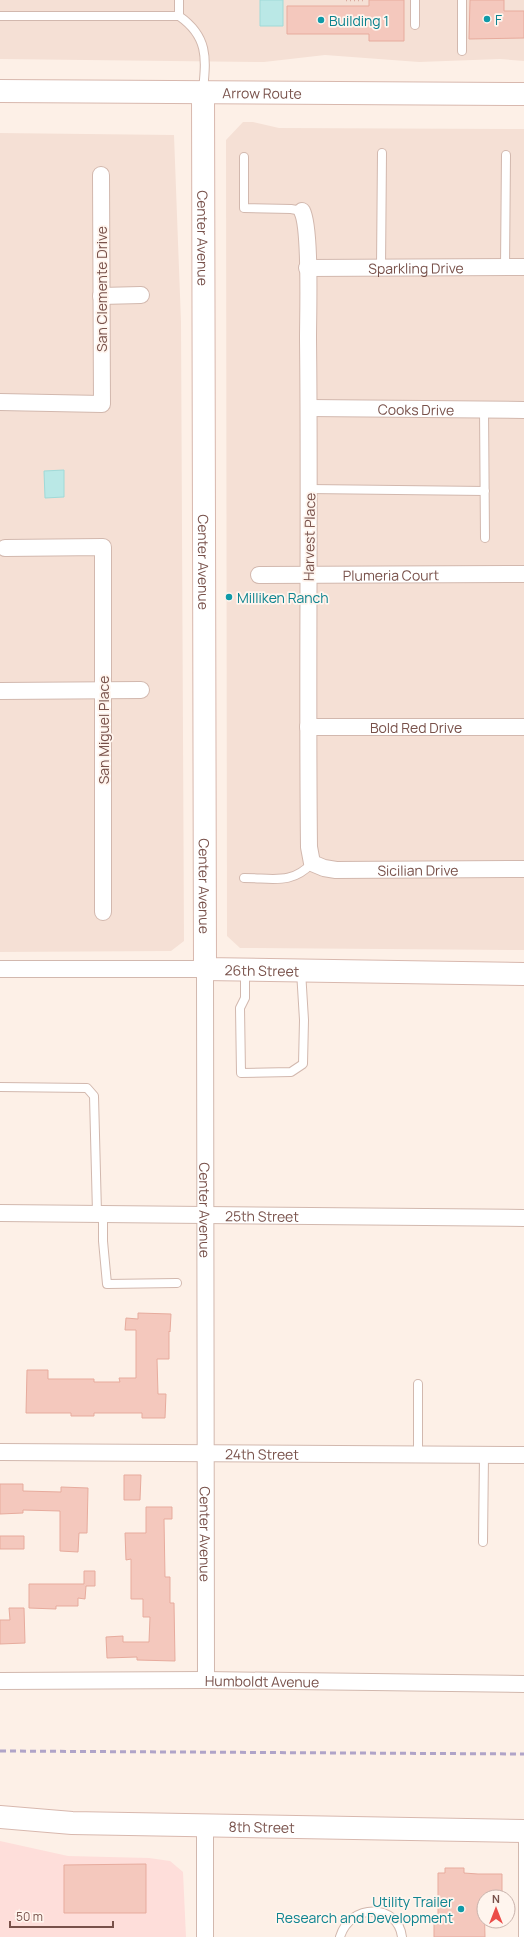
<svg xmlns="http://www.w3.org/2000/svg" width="524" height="1937" font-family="Manrope,sans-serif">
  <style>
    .residential { fill: #f5e0d5 }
    .commercial { fill: #fededa }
    .water { fill: #bae8e6; stroke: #a0dad8 }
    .building { fill: #f4c8bd; stroke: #e7ab9d }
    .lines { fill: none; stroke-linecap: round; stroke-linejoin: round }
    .lane-casing { stroke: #d2b8ae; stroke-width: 10 }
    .street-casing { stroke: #d2b8ae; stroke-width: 18 }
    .secondary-casing { stroke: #d8b8ae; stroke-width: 24 }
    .path { stroke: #d9aba0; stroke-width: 2.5; stroke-dasharray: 1 3; stroke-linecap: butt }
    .lane { stroke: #fff; stroke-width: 8 }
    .street { stroke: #fff; stroke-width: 16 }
    .secondary { stroke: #fff; stroke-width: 22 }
    .rail { stroke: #b0a4c8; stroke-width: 3; stroke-dasharray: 6 4; stroke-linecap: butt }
    .culture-dot { fill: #0f9aa8; stroke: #fff5ee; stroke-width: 1.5 }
    .labels { text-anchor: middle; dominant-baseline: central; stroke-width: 3.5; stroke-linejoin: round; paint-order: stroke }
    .culture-label { font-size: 14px; fill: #0d838f; stroke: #fff5ee; text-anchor: start }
    .street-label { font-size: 14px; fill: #78514a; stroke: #fff5ee }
  </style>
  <rect width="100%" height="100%" fill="#fdf0e7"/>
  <path class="residential" d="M0,0H524V61L500,59L419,62L325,55L264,62L0,59Z
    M243,122H253L279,128L524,129V950L240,948L227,936L226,140Z
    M0,133L174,135L181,322L184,941L171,951L0,952Z"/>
  <path class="commercial" d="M0,1841L68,1856L149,1858L170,1861L183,1872L186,1937H0Z"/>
  <path class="water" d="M260,0H283V26H260Z
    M64,470V497L45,498L44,471Z"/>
  <path class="building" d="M369,0H404V41H369V34H287V6H369Z
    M470,0H504V11H524V38L469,39Z
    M138,1313L171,1314L170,1332L169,1331V1359H157L158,1394H166L165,1418H142V1413H94V1416H71V1413H26L27,1370H48V1379H94V1382H120L119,1378H136V1330H125L126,1318L138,1319Z
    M124,1475H141L140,1500H124Z
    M0,1484H23V1491L61,1492V1487L88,1488L87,1533H79L78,1552L60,1551V1511L23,1510V1513L0,1514Z
    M146,1507H172V1519H164L165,1577H170V1603H174L175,1661L137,1660V1657L107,1658L106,1637L123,1636V1642H149L150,1617H143V1599H131V1559L126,1560L125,1533H146Z
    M0,1536H24V1549H0Z
    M84,1571H95V1586H86L85,1599L78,1598V1606H56V1609L29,1608V1584H84Z
    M9,1608H24L25,1643L0,1644V1620H10Z
    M146,1864V1913H64V1865Z
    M445,1868H464V1873L478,1874H502V1897H484L485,1937H434V1921H438V1873H445Z"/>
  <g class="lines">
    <g class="lane-casing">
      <path id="lane" d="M179,0V16
        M462,0V51
        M0,16H179C209,37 206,59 203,91
        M415,25V0
        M244,157V208L291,209L302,211
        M381,267L382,153
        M505,267L506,155
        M484,409L485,538
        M309,489L485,491
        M244,878C273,878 292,885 312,863
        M245,971V998L240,1008L241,1073L291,1072L303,1064L304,1020L301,971
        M0,1087L87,1088L94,1096L97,1213
        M103,1213V1241L107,1284L177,1283
        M418,1384V1455
        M483,1542L484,1455
        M523,1832V1937
        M340,1937C350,1903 398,1903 402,1937"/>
    </g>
    <g class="street-casing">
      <g id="street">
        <path id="s1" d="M302,211C311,228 308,314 308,338C310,508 307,677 309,847L312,863L324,868L336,870L524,869"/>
        <path id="s2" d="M307,268L524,267"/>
        <path d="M101,296L141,295"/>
        <path d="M0,402L102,404L101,175"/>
        <path id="s3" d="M309,408L524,410"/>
        <path d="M5,548L103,547V912"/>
        <path id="s4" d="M259,575L524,574"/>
        <path d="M0,691L141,690"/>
        <path id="s5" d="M308,727H524"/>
        <path id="s6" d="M0,969H205L206,1680"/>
        <path id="s7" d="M0,1213L524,1218"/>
        <path id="s8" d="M0,1452L524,1455"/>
        <path id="s9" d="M0,1681L206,1680L524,1684"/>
        <path d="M205,1826V1937"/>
      </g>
    </g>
    <g class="secondary-casing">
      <g id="secondary">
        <path id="s10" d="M0,91L524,94"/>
        <path id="s11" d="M203,92L205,969L524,974"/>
        <path id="s12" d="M0,1817L72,1823L524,1831"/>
      </g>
    </g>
    <path class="path" d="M346,0H364"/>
    <use href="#lane" class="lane"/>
    <use href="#street" class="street"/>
    <use href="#secondary" class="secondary"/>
    <path class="rail" d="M0,1751L524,1754"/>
  </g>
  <g class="culture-dot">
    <circle cx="487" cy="19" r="4"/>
    <circle cx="321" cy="20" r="4"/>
    <circle cx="229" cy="597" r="4"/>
    <circle cx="461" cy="1909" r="4"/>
  </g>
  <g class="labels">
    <g class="culture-label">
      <text x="495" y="19">F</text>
      <text x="329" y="20">Building 1</text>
      <text x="237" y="597">Milliken Ranch</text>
      <text x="453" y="1901" text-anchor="end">Utility Trailer<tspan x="453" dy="16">Research and Development</tspan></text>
    </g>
    <g class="street-label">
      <text stroke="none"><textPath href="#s10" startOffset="262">Arrow Route</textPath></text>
      <text stroke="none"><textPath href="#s11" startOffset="146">Center Avenue</textPath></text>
      <text stroke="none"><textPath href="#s2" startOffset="109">Sparkling Drive</textPath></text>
      <text transform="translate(101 289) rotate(-90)">San Clemente Drive</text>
      <text stroke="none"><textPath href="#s3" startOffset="107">Cooks Drive</textPath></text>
      <text transform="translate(309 537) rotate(-89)">Harvest Place</text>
      <text stroke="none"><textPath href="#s11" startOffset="470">Center Avenue</textPath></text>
      <text stroke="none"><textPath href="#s4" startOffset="132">Plumeria Court</textPath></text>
      <text stroke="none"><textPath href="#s5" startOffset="108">Bold Red Drive</textPath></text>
      <text transform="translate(103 730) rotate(-90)">San Miguel Place</text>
      <text stroke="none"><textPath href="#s1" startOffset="760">Sicilian Drive</textPath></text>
      <text stroke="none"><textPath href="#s11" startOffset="794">Center Avenue</textPath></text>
      <text stroke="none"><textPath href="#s11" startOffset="934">26th Street</textPath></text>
      <text stroke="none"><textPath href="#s6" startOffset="446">Center Avenue</textPath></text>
      <text stroke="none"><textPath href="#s7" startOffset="262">25th Street</textPath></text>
      <text stroke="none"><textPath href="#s8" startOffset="262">24th Street</textPath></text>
      <text stroke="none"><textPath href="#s6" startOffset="770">Center Avenue</textPath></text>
      <text stroke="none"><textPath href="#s9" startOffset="262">Humboldt Avenue</textPath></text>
      <text stroke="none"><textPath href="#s12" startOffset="262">8th Street</textPath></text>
    </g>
  </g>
  <g transform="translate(496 1909)"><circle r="19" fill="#fff5ee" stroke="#c9b3ac"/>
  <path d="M0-3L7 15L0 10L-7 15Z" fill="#eb4c48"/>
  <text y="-6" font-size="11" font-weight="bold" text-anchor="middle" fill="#78514a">N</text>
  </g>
  <path d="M10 1921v6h103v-6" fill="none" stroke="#78514a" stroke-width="2"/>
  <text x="16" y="1921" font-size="12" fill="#78514a" stroke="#fff5ee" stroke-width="3" paint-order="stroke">50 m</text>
</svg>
